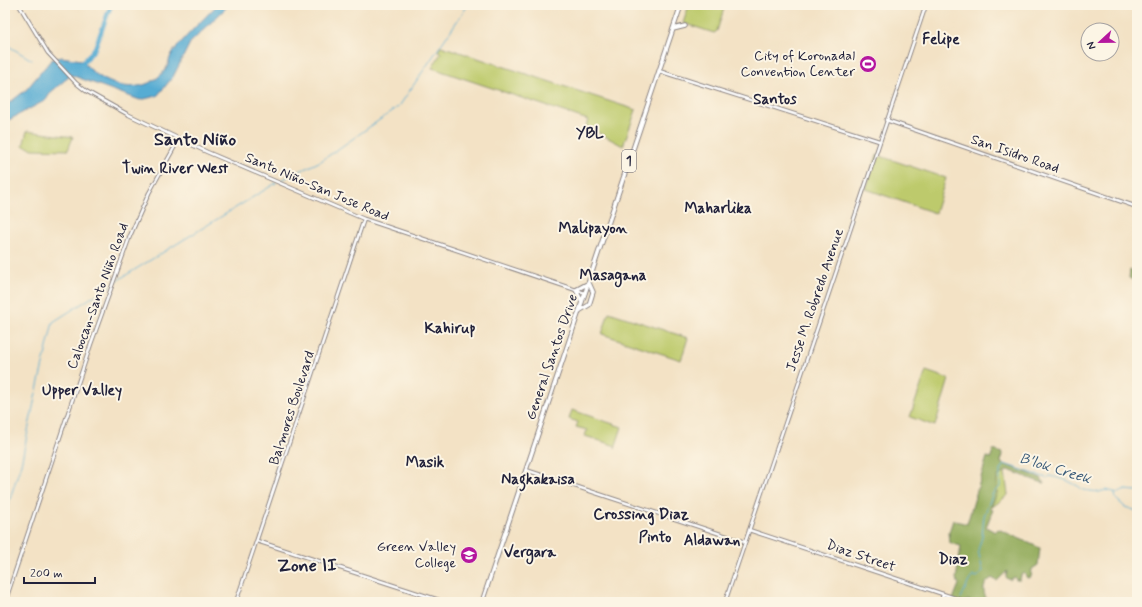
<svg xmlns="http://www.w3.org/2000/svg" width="1142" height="607" font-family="Mynerve,sans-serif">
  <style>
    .green { fill: #bdca6c; stroke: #707654 }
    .forest { fill: #96ae60; stroke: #5c684e }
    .water { fill: #57acd3; stroke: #3c6787 }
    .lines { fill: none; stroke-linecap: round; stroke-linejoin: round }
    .stream { stroke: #57acd3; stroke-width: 1 }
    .river { stroke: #57acd3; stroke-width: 4.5 }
    .tertiary-casing { stroke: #8a8280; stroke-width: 4.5 }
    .secondary-casing { stroke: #8a8280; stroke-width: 4.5 }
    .trunk-casing { stroke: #8a8280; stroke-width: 5.5 }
    .tertiary { stroke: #fff; stroke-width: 2.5 }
    .secondary { stroke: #fff; stroke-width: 2.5 }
    .trunk { stroke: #fff; stroke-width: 3.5 }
    .labels { text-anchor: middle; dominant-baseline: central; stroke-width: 4; stroke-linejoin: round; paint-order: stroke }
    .shield { fill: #fcf5e5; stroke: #63616e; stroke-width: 1 }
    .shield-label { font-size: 13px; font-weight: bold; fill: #22223b }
    .poi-label { font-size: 14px; fill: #22223b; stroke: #fcf5e5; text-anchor: end }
    .street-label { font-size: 14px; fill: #22223b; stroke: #fcf5e5 }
    .neighbourhood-label { font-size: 15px; font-weight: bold; fill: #22223b; stroke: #fcf5e5 }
    .water-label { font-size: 15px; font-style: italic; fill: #375978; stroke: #fcf5e5 }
    .quarter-label { font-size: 16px; font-weight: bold; fill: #22223b; stroke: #fcf5e5 }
    .district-label { font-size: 18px; font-weight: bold; fill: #22223b; stroke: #fcf5e5 }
  </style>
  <rect width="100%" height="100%" fill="#fcf5e5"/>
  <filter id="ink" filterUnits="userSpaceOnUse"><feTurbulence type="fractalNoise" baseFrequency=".025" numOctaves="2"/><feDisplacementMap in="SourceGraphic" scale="8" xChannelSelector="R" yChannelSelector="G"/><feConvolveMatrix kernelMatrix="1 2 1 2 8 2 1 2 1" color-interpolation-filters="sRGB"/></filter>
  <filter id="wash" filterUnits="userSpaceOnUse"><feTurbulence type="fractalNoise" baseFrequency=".012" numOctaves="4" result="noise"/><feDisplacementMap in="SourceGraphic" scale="16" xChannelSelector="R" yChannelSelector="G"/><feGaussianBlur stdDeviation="0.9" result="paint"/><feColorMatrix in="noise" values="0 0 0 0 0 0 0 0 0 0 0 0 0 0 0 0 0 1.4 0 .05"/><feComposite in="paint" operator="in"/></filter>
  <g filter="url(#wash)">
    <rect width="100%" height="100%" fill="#f3e2c5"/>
    <path class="green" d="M689,5H725L717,31L714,33L683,23Z
      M441,46L636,110L623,146L586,126L588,120L432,68L441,53L438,51Z
      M27,131L73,137L68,150L33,149L23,146Z
      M877,155L946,178L935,213L866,189Z
      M609,312L688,338L681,360L602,334Z
      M926,371L949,379L935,426L910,417Z
      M572,410L622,427L615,448L616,446L585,436L587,430L576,427L578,422L569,419Z
      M1005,472L1008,495L990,509L997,493L996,477Z"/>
    <path class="forest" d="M1130,270L1137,273V282L1129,278Z
      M993,450L1002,453L1001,463L1041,478L1044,483C1031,480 1021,474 1008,470L997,477V493L990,509L993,510L986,527L995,532L998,529L1040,548L1038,565L1032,569L1031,577L1027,578L1024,573L1021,575L1020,580H1016L1015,577L1009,580L1006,577L1007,571L997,581L992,578C982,584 982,592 988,602H973L967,600L966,602H952L959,584L956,579L961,546L950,543L949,532L953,520L967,524L987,457L991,458Z"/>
    <path class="water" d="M217,5H229L190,43L173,77L157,96L140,100L71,75L51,92L46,100L5,122V106L26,90L51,60L61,57L82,60C102,87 143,99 166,69C169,64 169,57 173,52C186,35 203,20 217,5Z"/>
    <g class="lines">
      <path class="stream" d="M5,44L32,60
        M400,105L468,5
        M281,180L321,161L398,107
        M118,280L276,183
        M37,390L53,322L111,285
        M1115,493L1116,499L1125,507L1137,511
        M8,505L21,464L36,393
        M5,516L7,508
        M961,598L969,581L973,576L977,577L983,572L978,550L982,537L984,516L993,493L1000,487V470L1004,464L1047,478L1050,476L1066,480L1078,486L1083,490L1099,492L1106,490L1118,493L1126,490L1137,491"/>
      <path class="river" d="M80,67L95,48L111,5"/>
    </g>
  </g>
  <g filter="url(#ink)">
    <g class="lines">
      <g class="tertiary-casing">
        <path id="tertiary" d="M659,71L879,141
          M886,120L1137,207
          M526,470L745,542
          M257,541L445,602
          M5,602L91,344L130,236L149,193L179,139
          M941,602L943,594"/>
      </g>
      <g class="secondary-casing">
        <path id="secondary" d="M19,5L48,53L76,83L86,91L127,114L207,152L364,219L585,293
          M749,530L967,602
          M236,602L364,219
          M725,602L926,5"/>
      </g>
      <g class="trunk-casing">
        <path id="trunk" d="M673,29L685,26
          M582,302L576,290L589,283
          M579,311L589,305L593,292L589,283
          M482,602L681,5"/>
      </g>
      <use href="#tertiary" class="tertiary"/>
      <use href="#secondary" class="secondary"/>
      <use href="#trunk" class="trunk"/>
    </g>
  </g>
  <defs>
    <g id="stadium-disc" transform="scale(0.9)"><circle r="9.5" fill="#b5179e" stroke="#fcf5e5"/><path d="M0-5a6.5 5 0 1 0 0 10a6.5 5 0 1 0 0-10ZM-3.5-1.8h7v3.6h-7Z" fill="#fff"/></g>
    <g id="university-disc" transform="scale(0.9)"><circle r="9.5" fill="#b5179e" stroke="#fcf5e5"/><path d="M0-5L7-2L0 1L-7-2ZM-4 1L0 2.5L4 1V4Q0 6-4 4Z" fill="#fff"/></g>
  </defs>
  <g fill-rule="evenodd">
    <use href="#stadium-disc" x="868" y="64"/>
    <use href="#university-disc" x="469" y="555"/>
  </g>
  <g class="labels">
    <rect class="shield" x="622" y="150" width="14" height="22" rx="3"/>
    <g class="shield-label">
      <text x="629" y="161">1</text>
    </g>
    <g class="poi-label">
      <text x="855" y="56">City of Koronadal<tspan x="855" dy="16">Convention Center</tspan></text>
      <text x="456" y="547">Green Valley<tspan x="456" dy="16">College</tspan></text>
    </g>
    <g class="street-label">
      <text transform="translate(1015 154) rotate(19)">San Isidro Road</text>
      <text transform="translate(317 187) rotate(23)">Santo Niño-San Jose Road</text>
      <text transform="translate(98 296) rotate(-70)">Caloocan-Santo Niño Road</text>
      <text transform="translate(815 300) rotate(-71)">Jesse M. Robredo Avenue</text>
      <text transform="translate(552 357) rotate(-71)">General Santos Drive</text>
      <text transform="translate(292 408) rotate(-72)">Balmores Boulevard</text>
      <text transform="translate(861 556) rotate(19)">Diaz Street</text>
    </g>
    <g class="neighbourhood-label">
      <text x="941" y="40">Felipe</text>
      <text x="775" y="100">Santos</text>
      <text x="590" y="134">YBL</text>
      <text x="175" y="169">Twin River West</text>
      <text x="718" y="209">Maharlika</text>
      <text x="593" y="229">Malipayon</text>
      <text x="613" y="276">Masagana</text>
      <text x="450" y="329">Kahirup</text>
      <text x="82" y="391">Upper Valley</text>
      <text x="425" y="463">Masik</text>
      <text x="538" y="480">Nagkakaisa</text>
      <text x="655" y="538">Pinto</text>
      <text x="712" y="541">Aldawan</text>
      <text x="530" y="553">Vergara</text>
      <text x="953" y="560">Diaz</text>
    </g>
    <g class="water-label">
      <text transform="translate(1055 469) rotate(17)">B'lok Creek</text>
    </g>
    <g class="quarter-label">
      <text x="641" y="514">Crossing Diaz</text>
    </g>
    <g class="district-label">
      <text x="195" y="140">Santo Niño</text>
      <text x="307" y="566">Zone II</text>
    </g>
  </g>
  <rect width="1142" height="607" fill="none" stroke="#fcf5e5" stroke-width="20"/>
  <g transform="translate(1100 42) rotate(248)"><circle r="19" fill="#fcf5e5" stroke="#a5a1a1"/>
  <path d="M0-3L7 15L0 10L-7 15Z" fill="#b5179e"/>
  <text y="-6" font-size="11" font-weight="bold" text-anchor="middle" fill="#22223b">N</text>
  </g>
  <path d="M24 577v6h71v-6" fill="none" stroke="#22223b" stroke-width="2"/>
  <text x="30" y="577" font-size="12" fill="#22223b" stroke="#fcf5e5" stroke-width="3" paint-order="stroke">200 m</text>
</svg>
